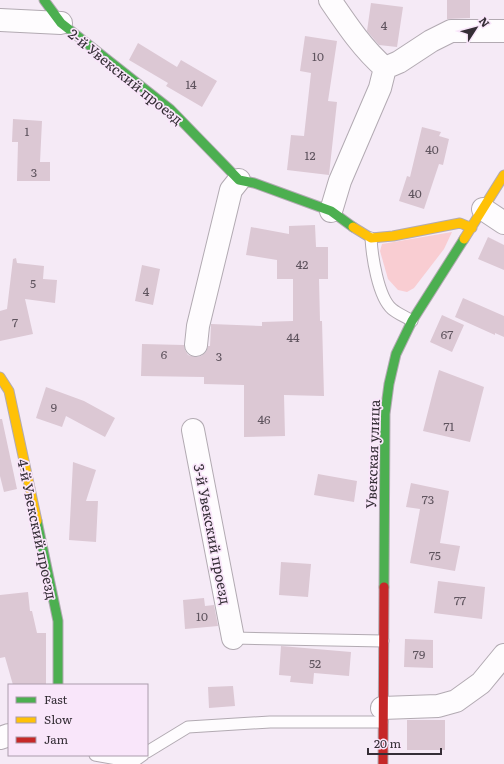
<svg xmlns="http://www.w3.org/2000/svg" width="504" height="764" font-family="Literata,serif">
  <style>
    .green { fill: #f9cdd2 }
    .building { fill: #dcc8d4 }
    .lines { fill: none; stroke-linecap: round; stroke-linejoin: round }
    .lane-casing { stroke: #b2aab2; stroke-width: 13 }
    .street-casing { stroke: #b2aab2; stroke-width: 24 }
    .fast-casing { stroke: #b2aab2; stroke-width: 11 }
    .slow-casing { stroke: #b2aab2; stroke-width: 11 }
    .jam-casing { stroke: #b2aab2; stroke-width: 11 }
    .lane { stroke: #fefcfe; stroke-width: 11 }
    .street { stroke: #fefcfe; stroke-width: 22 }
    .fast { stroke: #4caf50; stroke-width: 9 }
    .slow { stroke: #ffc107; stroke-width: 9 }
    .jam { stroke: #c62828; stroke-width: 9 }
    .labels { text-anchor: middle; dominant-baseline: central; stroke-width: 3.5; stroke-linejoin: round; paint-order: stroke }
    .number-label { font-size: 12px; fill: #5f545e }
    .street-label { font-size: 14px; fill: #352e36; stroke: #f9e6fa }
  </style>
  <rect width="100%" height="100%" fill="#f5eaf6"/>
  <path class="green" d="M452,232L444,249L414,288L407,292L398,290L388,279L380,251L382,244Z"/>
  <path class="building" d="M447,0H470V18L447,19Z
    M371,3L403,7L397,47L379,45L367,31Z
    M305,36L337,41L328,101L337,102L329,175L287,170L291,135L304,136L311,73L300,71Z
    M138,43L177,67L181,60L217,81L202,107L166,86L168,83L129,60Z
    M13,119L42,121L40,162H50V181H17L18,142H12Z
    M422,127L441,132L439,136L449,139L443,165L439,164L424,209L399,201L407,176L410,177Z
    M315,225L316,247H328V279H319L320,321H322L324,396L284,395L285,436L244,437V385L204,384V377L141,376L142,344L184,345L185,350L188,355L195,357L201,356L206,352L208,346H210L211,324L262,326V322L293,321V279H277V260L246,255L251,227L289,234V226Z
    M488,237L504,245V270L478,259Z
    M16,258L17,263L44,266L43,279L57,280L55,303L25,299L33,334L0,341V311L7,309L13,259Z
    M142,265L160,269L153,305L135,301Z
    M463,298L504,316V337L495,333V335L455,317Z
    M442,315L464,325L452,352L430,342Z
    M439,370L484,387L470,442L423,431L435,384Z
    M46,387L84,401L115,418L105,437L66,416L62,427L36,418Z
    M0,419H2L17,489L4,492L0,476Z
    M73,462L96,470L86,501H98L96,542L69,540Z
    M318,474L357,481L354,502L314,495Z
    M411,483L449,491L440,543L460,546L455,571L410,563L420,509L406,507Z
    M281,562L311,564L308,597L279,595Z
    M438,581L485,587L482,619L434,613Z
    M28,592L30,611H32L37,633H46V685H13L5,657L0,658V595Z
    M204,598L205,606L214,605L218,626L185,629L183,600Z
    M405,639L433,640V668L404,667Z
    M281,646L351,652L349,676L314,673L313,684L290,682L291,676L279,675Z
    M233,686L235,706L209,708L208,687Z
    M407,720H445V750H407Z"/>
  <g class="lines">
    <g class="lane-casing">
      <path id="lane" d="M371,238C372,256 378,297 392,309C398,314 406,317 412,321
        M233,638L383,641
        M147,752L188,727L270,722H382
        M95,755L133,762L143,755"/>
    </g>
    <g class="street-casing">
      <path id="street" d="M330,0C347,25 363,49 385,68
        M0,20L61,23
        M483,209L504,223
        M331,211L340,181L380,88L385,68L399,62L431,41L451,31H504
        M196,345L198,326L231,190L239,180
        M193,430L233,638
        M382,708L438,706L456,701L481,683L504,655
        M0,738L9,735"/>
    </g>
    <g class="fast-casing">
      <path id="fast" d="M44,0L61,23L170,109L239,180L254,183L331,211L353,227
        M37,521L58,621V685
        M384,587L385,414L389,384L396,354L412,321L464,239"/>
    </g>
    <g class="slow-casing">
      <path id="slow" d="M353,227L371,238L393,236L460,223L472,228
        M464,239L504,175
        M0,377L9,391L37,521"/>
    </g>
    <g class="jam-casing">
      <path id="jam" d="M383,764L384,587"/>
    </g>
    <use href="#lane" class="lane"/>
    <use href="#street" class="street"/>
    <use href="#fast" class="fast"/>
    <use href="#slow" class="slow"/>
    <use href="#jam" class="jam"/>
  </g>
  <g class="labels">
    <g class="number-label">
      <text x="384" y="25">4</text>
      <text x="318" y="56">10</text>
      <text x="191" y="84">14</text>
      <text x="27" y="131">1</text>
      <text x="432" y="149">40</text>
      <text x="310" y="155">12</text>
      <text x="34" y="172">3</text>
      <text x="415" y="193">40</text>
      <text x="302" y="264">42</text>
      <text x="33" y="283">5</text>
      <text x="146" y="291">4</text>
      <text x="15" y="322">7</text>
      <text x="447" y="334">67</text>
      <text x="293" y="337">44</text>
      <text x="164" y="354">6</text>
      <text x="219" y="356">3</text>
      <text x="54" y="407">9</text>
      <text x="264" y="419">46</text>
      <text x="449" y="426">71</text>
      <text x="428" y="499">73</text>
      <text x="435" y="555">75</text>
      <text x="460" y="600">77</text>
      <text x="202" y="616">10</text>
      <text x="419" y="654">79</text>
      <text x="315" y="663">52</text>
    </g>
    <g class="street-label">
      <text transform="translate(126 76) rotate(39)">2-й Увекский проезд</text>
      <text transform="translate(372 454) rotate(-88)">Увекская улица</text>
      <text transform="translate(38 529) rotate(78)">4-й Увекский проезд</text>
      <text transform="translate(213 534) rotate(79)">3-й Увекский проезд</text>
    </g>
  </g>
  <rect x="8" y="684" width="140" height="72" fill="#f9e6fa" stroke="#ab9cac"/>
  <rect x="16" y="697" width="20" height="6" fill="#4caf50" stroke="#ab9cac"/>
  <text x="44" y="704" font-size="12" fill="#352e36">Fast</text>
  <rect x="16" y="717" width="20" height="6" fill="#ffc107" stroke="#ab9cac"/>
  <text x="44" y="724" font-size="12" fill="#352e36">Slow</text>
  <rect x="16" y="737" width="20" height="6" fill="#c62828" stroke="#ab9cac"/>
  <text x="44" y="744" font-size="12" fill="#352e36">Jam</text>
  <g transform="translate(476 28) rotate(54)" stroke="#f9e6fa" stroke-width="3" paint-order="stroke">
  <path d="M0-3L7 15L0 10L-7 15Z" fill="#352e36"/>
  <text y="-6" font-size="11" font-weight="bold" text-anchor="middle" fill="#352e36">N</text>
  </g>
  <path d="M368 748v6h73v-6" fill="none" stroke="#352e36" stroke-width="2"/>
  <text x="374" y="748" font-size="12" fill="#352e36" stroke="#f9e6fa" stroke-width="3" paint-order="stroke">20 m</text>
</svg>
